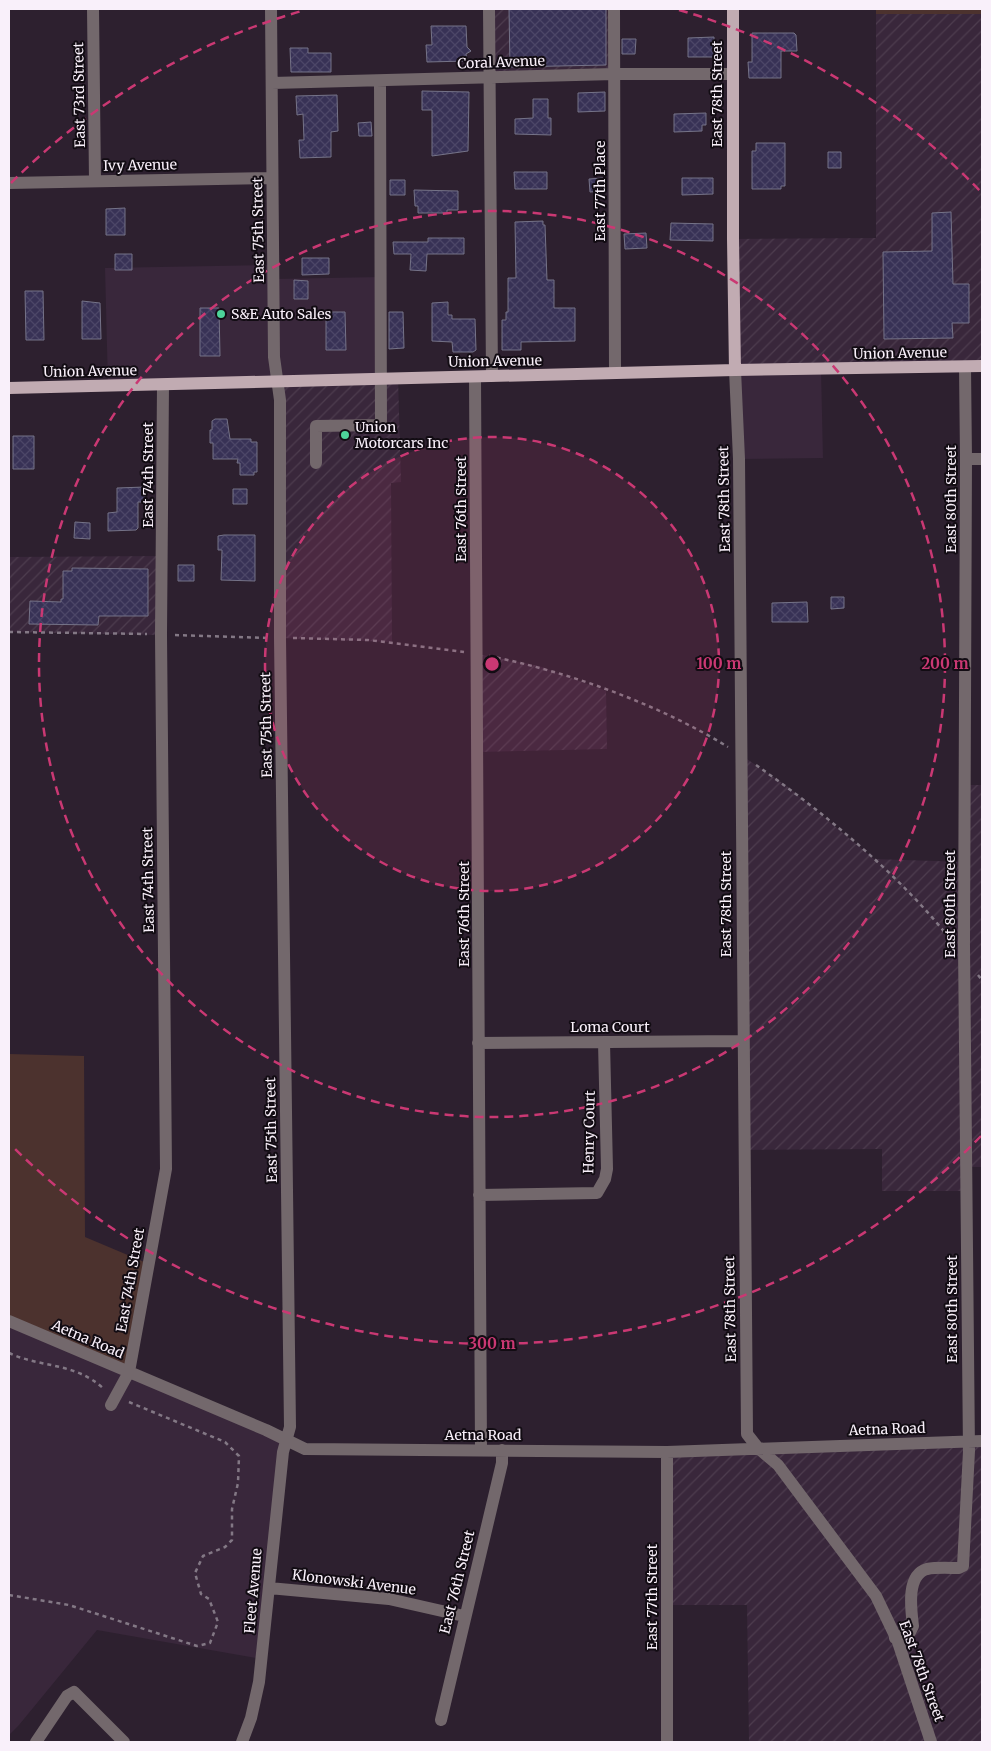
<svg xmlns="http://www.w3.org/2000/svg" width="991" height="1751" font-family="Merriweather,serif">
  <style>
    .built { fill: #39273b }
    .industrial { fill: url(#industrial-furrows) }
    .green { fill: #4c322e }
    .building { fill: url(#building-cross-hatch); stroke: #757388 }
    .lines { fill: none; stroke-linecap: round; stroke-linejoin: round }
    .path { stroke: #837885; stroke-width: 2.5; stroke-dasharray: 4 4; stroke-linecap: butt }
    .minor { stroke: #73686c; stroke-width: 12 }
    .major { stroke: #c1abb2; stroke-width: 12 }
    .ring { fill: none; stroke: #ca3873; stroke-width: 2.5; stroke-dasharray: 9 6 }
    .poi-dot { fill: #4dd39a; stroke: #120c13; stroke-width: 2 }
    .labels { text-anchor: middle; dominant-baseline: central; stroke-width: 4; stroke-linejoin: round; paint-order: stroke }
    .street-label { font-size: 14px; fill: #f9f0fa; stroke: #120c13 }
    .poi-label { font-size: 14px; fill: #f9f0fa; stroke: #120c13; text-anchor: start }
    .centre { fill: #ca3873; stroke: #120c13; stroke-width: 2.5 }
    .ring-label { font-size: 15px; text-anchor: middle; font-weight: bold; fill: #ca3873; stroke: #120c13; stroke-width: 4; stroke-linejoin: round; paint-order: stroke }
  </style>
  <defs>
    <pattern id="industrial-furrows" width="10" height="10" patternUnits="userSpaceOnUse" patternTransform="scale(1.25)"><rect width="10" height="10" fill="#39273b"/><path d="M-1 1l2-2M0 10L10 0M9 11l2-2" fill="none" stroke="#4d3c4e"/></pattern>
    <pattern id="building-cross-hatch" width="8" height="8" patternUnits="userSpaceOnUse" patternTransform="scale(1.25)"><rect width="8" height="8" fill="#383256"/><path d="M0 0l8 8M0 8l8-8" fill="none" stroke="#4c4667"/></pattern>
  </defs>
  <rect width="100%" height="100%" fill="#2d202f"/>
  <path class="built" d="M273,265L274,279L381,277L380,378L108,386L105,268Z
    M821,369L823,458L739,459L735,370Z
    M9,1321L286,1441L262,1659L97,1630L19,1725L9,1735Z"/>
  <path class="industrial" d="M489,9H614V74L490,78Z
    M876,14H982V366L735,370L733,239L876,238Z
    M398,378L401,482L391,483L392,642L280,638L277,380Z
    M163,556L161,635L9,632V557Z
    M478,654L539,666L606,691L607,749L479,752Z
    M741,755L788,787L874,859L965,862V785H982V1167H966L967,1191H882V1149L743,1150Z
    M982,1441V1742H749L747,1605H667V1452Z"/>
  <path class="green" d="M876,9H982V14H876Z
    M9,1054L84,1056L85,1237L149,1264L129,1372L9,1321Z"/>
  <path class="building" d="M509,9H606V65L510,67Z
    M431,26H466L467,47L471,51L466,54L467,61L427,62L426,45H432Z
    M752,33H794L796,35L797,51H781V78H749L748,62H752Z
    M714,37V45H717L718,57H688V38Z
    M622,39H636L635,54H622Z
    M290,48H308V53H331V72H291Z
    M422,91L469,92L468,151L432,156V110H422Z
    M605,92V111L578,112V93Z
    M337,95L338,131L331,132V157L300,158L299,140H304L303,114L297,115L296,96Z
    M533,99H548V118H551V135L515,134V119L533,118Z
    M706,113V125H702V131L674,132V114Z
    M371,122L372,136H359L358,123Z
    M756,143H785V186H781V189H752V151H756Z
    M828,152H841V168H828Z
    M514,172H547V189H515Z
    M603,178L604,191L590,192L589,179Z
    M682,178H713V194L682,195Z
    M390,180H405V195H390Z
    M414,190L458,191V210H447V213H418V206H415Z
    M125,208V235H106V209Z
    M951,212L953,284H969V323H952L953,338L884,339L883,252L932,251V213Z
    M543,221V225H545L547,280H554V308H575V341L521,342V350H502V320H506V312H508V278H516L515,222Z
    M671,223L713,224V241L670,240Z
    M646,233L647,248L625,249L624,234Z
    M428,238H464V254H427L426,271L410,270L411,254H394L393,242H428Z
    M115,254H132V270H115Z
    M302,258H329V274L302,275Z
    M294,280L308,281V299H294Z
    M25,291H43L44,340H26Z
    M82,301L100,303L101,339H82Z
    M448,302V315H452V319H475L476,350L473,352H453L452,342L432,341V303Z
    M200,308H219L220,356H200Z
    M326,312H345L346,350H326Z
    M389,312H403L404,348L389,349Z
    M215,419H227L230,439H251V442H257V472H254V475H240V463H237L238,459H213V443H210V430H212V421Z
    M13,436H34V469H13Z
    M145,487V502H138V528L136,530L108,531V513L117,512V488Z
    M233,489H247V504H233Z
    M75,522L90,523V539L74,538Z
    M224,535H255V581L221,580L222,550H218V536Z
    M178,565H194V581H178Z
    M72,568L148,569V616H99L98,625L29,624L30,601L61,602V599H63V571H72Z
    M831,597H844V608L831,609Z
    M807,602L808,622H772V603Z"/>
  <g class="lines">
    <path class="path" d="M9,632L147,634
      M175,635L267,638
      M293,638L368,640L464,652
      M489,656C569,672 658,704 728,747
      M756,765C823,812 900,875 950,939
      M978,975L982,980
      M9,1353C41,1368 75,1362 104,1389
      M9,1595L69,1605L197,1646L210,1643L218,1622L209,1599L201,1594L195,1573L203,1556L225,1547L232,1540V1509L238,1483L239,1456L225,1442L129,1402"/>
    <path class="minor" d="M93,9L95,181
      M489,9L492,376
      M614,9L615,373
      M272,83L614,74H732
      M9,183L272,178
      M735,370L739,459L747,1434L758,1448L778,1465L876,1596L898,1642L931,1742
      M475,377L481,1450
      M966,459H982
      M316,463V426L381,425L380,81
      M478,1043L742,1041
      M479,1195L597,1193L605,1179L607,1169L604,1042
      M9,1321L266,1430L305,1449L667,1452L982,1441
      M111,1405L129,1372L166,1169L161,635L163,385
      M667,1452V1742
      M269,1588L389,1599L464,1616
      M895,1638L910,1632L913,1626C911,1609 906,1575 927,1569C937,1567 949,1568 959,1568L963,1566L969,1451L964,945L966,459L965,367
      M441,1720L502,1463V1450
      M36,1742L67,1696L74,1692L124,1742
      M242,1742L251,1718L259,1682L283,1452L290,1427L280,638V400L274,357L271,9"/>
    <path class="major" d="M733,9V239L735,370
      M9,388L735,370L982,366"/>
  </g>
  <circle cx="492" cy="664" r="227" fill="#ca3873" fill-opacity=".12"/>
  <g class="ring">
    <circle cx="492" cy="664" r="227"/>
    <circle cx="492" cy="664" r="453"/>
    <path d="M981 1136A680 680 0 0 1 11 1145M11 183A680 680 0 0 1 305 10M679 10A680 680 0 0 1 981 192"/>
  </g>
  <g class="poi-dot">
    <circle cx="221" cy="314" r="5"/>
    <circle cx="345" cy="435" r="5"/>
  </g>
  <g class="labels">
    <g class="street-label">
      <text transform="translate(501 62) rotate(-2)">Coral Avenue</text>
      <text transform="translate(717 94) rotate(-90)">East 78th Street</text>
      <text transform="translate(79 95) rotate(-91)">East 73rd Street</text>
      <text transform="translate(140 165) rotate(-1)">Ivy Avenue</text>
      <text transform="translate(600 191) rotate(-90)">East 77th Place</text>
      <text transform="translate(258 230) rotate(-91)">East 75th Street</text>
      <text transform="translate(900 353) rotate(-1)">Union Avenue</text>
      <text transform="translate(495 361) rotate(-1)">Union Avenue</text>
      <text transform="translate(90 371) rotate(-1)">Union Avenue</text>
      <text transform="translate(148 475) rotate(-90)">East 74th Street</text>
      <text transform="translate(724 499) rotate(-91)">East 78th Street</text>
      <text transform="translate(951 499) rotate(-90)">East 80th Street</text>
      <text transform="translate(461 509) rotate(-90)">East 76th Street</text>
      <text transform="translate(266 725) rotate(-91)">East 75th Street</text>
      <text transform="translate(148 880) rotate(-91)">East 74th Street</text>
      <text transform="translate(726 904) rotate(-90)">East 78th Street</text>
      <text transform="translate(950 904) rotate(-90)">East 80th Street</text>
      <text transform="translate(464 914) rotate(-90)">East 76th Street</text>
      <text x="610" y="1027">Loma Court</text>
      <text transform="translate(271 1130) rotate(-91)">East 75th Street</text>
      <text transform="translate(589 1132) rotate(-89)">Henry Court</text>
      <text transform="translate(130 1280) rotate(-80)">East 74th Street</text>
      <text transform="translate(730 1309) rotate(-91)">East 78th Street</text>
      <text transform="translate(952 1309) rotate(-90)">East 80th Street</text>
      <text transform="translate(88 1339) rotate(23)">Aetna Road</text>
      <text transform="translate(887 1429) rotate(-2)">Aetna Road</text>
      <text x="483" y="1435">Aetna Road</text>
      <text transform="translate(354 1582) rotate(7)">Klonowski Avenue</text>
      <text transform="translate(457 1582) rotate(-76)">East 76th Street</text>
      <text transform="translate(253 1591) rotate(-85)">Fleet Avenue</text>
      <text transform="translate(652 1597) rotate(-90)">East 77th Street</text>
      <text transform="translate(922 1671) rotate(70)">East 78th Street</text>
    </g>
    <g class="poi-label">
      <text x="231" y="314">S&amp;E Auto Sales</text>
      <text x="355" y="427">Union<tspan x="355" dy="16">Motorcars Inc</tspan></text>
    </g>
  </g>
  <circle cx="492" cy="664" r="8" class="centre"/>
  <g class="ring-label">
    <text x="719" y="669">100 m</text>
    <text x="945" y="669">200 m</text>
    <text x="492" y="1349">300 m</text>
  </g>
  <rect width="991" height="1751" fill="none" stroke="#f9f0fa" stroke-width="20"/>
</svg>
